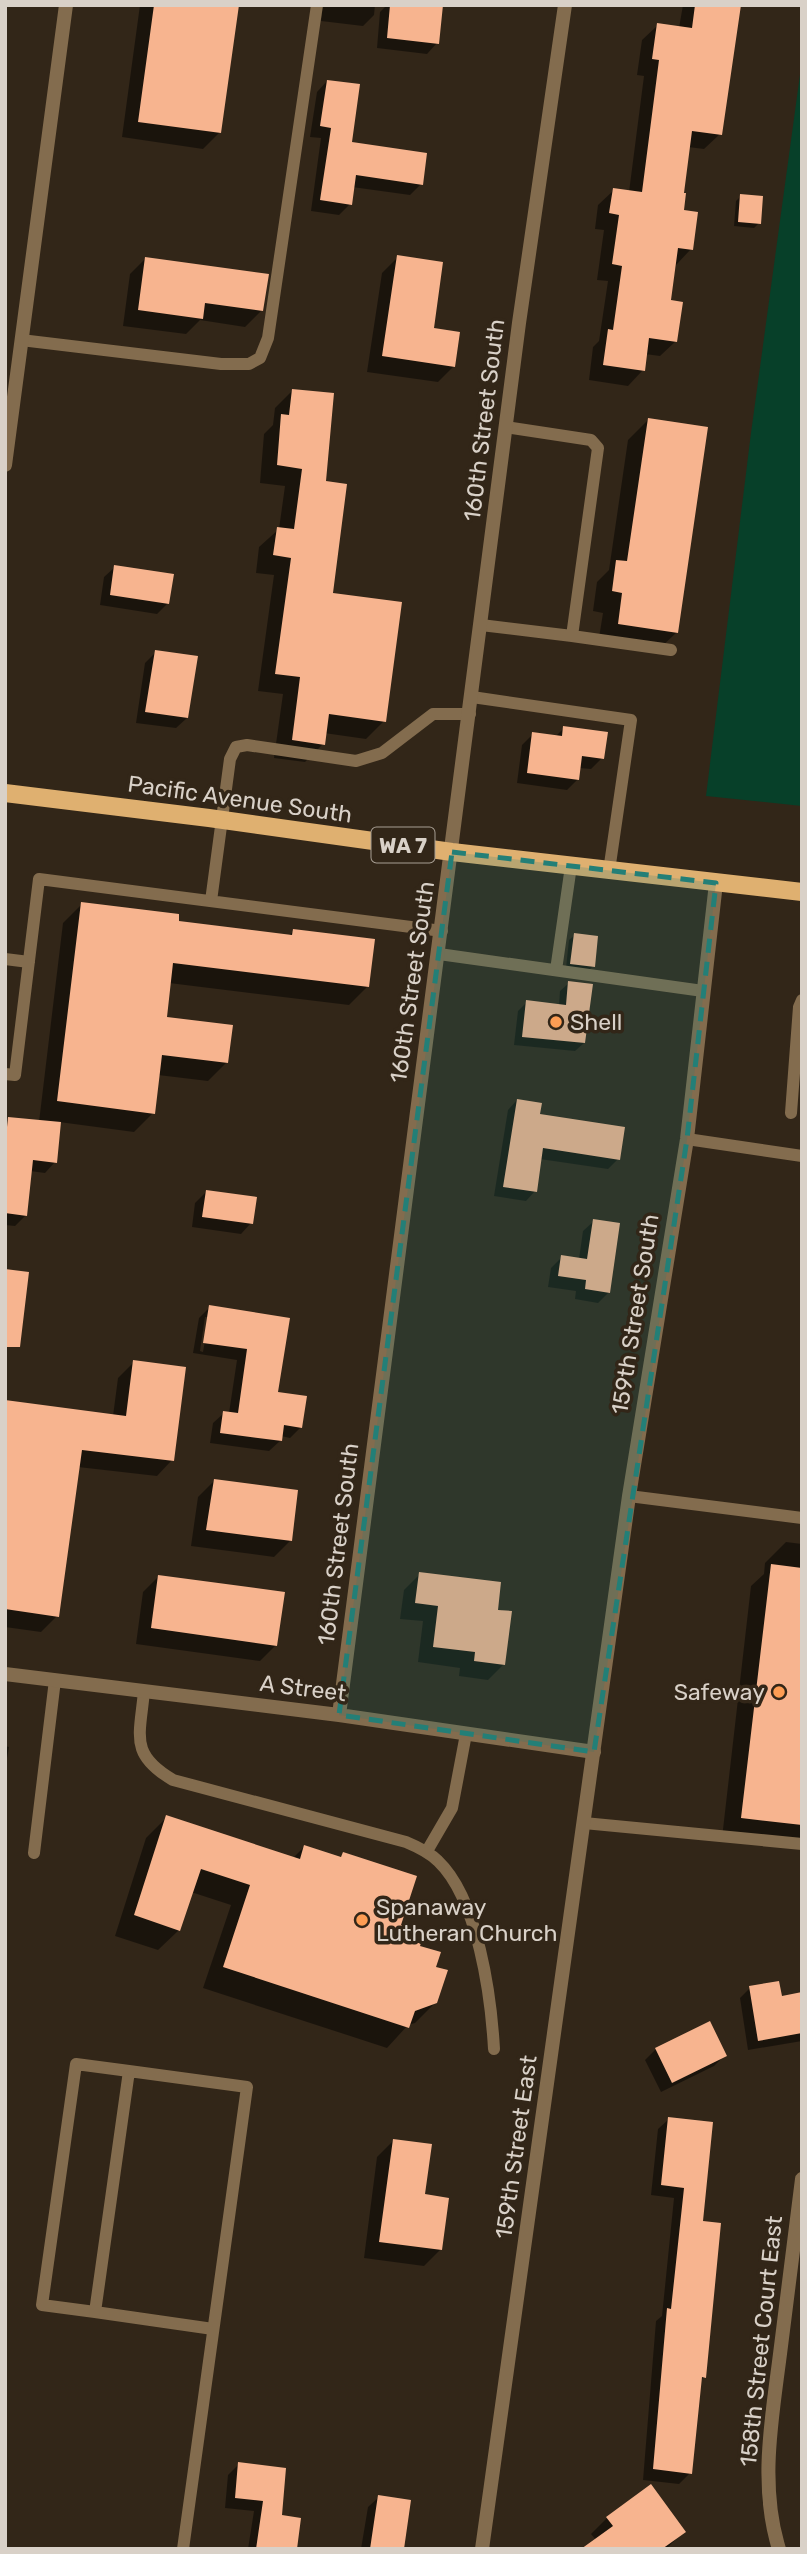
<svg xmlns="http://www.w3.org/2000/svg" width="807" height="2554" font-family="Rubik,sans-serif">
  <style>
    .green { fill: #074029 }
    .shadow { fill: #0007; fill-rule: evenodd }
    .building { fill: #f7b48f }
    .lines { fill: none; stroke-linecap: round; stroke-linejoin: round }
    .service { stroke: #836c4e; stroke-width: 12 }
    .minor { stroke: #836c4e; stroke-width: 14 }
    .tertiary { stroke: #836c4e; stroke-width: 14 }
    .primary { stroke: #dfb070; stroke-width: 18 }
    .marked { fill: #237f77; fill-opacity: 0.2; stroke: #237f77; stroke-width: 5; stroke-dasharray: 14 9; stroke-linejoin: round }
    .poi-dot { fill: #fd9d54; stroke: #322618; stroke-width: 2.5 }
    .labels { text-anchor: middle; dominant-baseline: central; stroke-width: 7; stroke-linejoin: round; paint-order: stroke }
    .shield { fill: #322618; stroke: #a79e93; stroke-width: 2 }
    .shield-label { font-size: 21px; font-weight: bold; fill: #d9d1c8 }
    .street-label { font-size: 23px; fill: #d9d1c8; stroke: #322618 }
    .poi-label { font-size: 23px; fill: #d9d1c8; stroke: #322618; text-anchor: start }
  </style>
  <rect width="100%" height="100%" fill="#322618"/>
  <path class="green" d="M802,60V806L706,796L751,433Z"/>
  <path class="shadow" d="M140,5H237L219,133L203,149L122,137Z
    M323,5H375L374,15L363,26L321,21Z
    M387,5H431L437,43L427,54L377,48L380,12Z
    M683,5H739L720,134L704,149L688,147L682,212L691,249L676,265L669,301L676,341L660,356L645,354L643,370L628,386L589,380L593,347L599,341L608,281L597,280L604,230L595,229L598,205L614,190L629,192L644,76L637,75L642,40L658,25L679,28Z
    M327,81L350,144L421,184L410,195L352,187L350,204L339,215L311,211L321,138L310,137L317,92Z
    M741,196L759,223L754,228L734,226L736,201Z
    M398,257L432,329L454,366L438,382L367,372L382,273Z
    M146,258L261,311L245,327L200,320L186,334L123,326L130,274Z
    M293,390L324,483L331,595L384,721L366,739L324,733L323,744L305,762L274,758L283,694L258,691L274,575L256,573L259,547L279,529L285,486L260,483L264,434L273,425L275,408Z
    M648,420L677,632L656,652L598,644L603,613L593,611L597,582L609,570L628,440Z
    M115,567L168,603L157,614L100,605L104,577Z
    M156,652L187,718L176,728L136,723L145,663Z
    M564,728L602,758L591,769L579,768L578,779L567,790L517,783L522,745L533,734L555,737Z
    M82,904L177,922L288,936L294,931L367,987L349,1005L169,983L165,1018L227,1062L208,1081L158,1075L153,1113L134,1132L59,1122L55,1162L45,1173L30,1171L26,1215L15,1226L5,1225V1122L9,1118L39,1122L63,923Z
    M575,935L593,966L588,971L566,968L569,940Z
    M569,983L584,1043L575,1051L514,1045L518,1011L527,1002L559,1006L560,991Z
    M517,1100L538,1116L618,1159L608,1169L540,1159L535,1191L526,1201L494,1196L508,1110Z
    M206,1192L251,1223L241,1234L192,1227L195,1203Z
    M594,1221L609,1292L598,1303L575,1299L576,1291L548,1287L551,1268L562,1257L579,1259L583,1231Z
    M210,1307L288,1319L276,1393L301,1427L290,1438L281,1436L280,1441L269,1451L210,1443L213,1423L224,1413H229L237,1360L193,1353L199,1318ZM205,1317H209L203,1352L200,1351Z
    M134,1362L172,1460L157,1476L78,1467L57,1616L41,1632L5,1627V1402L113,1416L118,1378Z
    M214,1481L290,1541L274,1557L191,1546L198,1497Z
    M786,1542L802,1544V1847L722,1838L751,1586L764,1574L765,1563Z
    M420,1574L496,1611L504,1664L488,1680L459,1676L460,1668L418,1662L423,1621L400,1619L404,1590Z
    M159,1576L276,1645L260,1661L136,1644L143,1592Z
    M5,1746L9,1747L5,1770Z
    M167,1817L293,1858L304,1847L339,1858L344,1854L434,1968L436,2002L415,2023L408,2025L387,2048L203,1988L231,1905L191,1892L179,1930L158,1950L115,1936L146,1838Z
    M750,1988L780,1998L802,1994V2041L748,2050L740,1998Z
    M656,2049L725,2055L714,2066L661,2092L645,2060Z
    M669,2119L701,2222L704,2377L699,2382L690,2473L679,2484L643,2480L656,2321L662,2316L674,2198L651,2195L658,2129Z
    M393,2141L423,2196L440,2250L424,2266L364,2258L377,2157Z
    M239,2464L295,2549H248L254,2511L225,2508L228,2475Z
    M379,2497L402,2549H361L368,2507Z
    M607,2518L683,2532L666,2549H587L596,2540L591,2534Z"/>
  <path class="building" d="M154,5H239L221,133L138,122Z
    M390,5H443L439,44L387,38Z
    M695,5H741L722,135L692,131L684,193H686L684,210L698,212L693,250L678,248L671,300L683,302L677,342L649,338L645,371L603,365L608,329L613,330L622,266L612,264L619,215L609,213L613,188L642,192L659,60L652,59L657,23L692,28Z
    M327,80L360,84L352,142L427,153L423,185L356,175L352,205L320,200L331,128L320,126Z
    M740,194L763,196L761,224L738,222Z
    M397,255L443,262L434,328L460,332L455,367L382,356Z
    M145,257L269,274L263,311L205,303L203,319L138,310Z
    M292,389L334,393L326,481L347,484L333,593L402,602L386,722L329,714L325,745L292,740L300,677L275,674L291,558L273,555L277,527L294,529L302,469L277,465L281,414L289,415Z
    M648,418L708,427L678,633L618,624L622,593L612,591L616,560L627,561Z
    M114,565L174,574L169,604L110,595Z
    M155,650L198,656L188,718L145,712Z
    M563,726L608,732L604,759L582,756L579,780L527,773L532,732L562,736Z
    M81,902L179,914V921L292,935L293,929L375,939L369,987L173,963L167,1017L233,1025L228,1063L162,1055L155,1114L57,1101Z
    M574,933L598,936L595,967L570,964Z
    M568,981L593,984L585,1043L522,1037L526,1000L566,1005Z
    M517,1099L542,1103L540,1114L625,1127L620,1160L543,1148L537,1192L503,1187Z
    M8,1117L61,1122L57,1163L33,1160L27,1216L5,1213V1147Z
    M206,1190L257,1197L253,1224L202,1217Z
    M593,1219L620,1223L610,1293L585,1289L586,1280L558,1276L561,1255L587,1259Z
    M5,1269L29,1272L20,1347H5Z
    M209,1305L290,1318L278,1392L307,1396L302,1428L284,1425L282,1441L220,1433L223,1411L238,1413L247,1349L203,1343Z
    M133,1360L186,1367L174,1461L82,1450L59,1617L5,1609V1400L126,1416Z
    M214,1479L298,1490L292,1541L206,1530Z
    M771,1564L802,1568V1825L741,1818Z
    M419,1572L501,1582L498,1610L512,1611L505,1665L474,1661L475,1652L433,1647L438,1606L415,1603Z
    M158,1575L285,1592L277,1646L151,1628Z
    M166,1815L300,1859L304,1845L341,1857L343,1852L417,1876L401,1925L425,1933L420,1946L441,1952L436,1967L448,1970L437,2003L415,2011L409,2028L223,1967L250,1885L201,1869L180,1931L134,1915Z
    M779,1981L782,1996L802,1992V2033L758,2041L749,1986Z
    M710,2021L727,2056L672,2083L655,2048Z
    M668,2117L713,2122L703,2221L721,2223L706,2378L702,2377L692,2474L653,2469L667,2308L671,2309L684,2188L661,2185Z
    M393,2139L432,2144L425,2194L449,2198L442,2250L379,2242Z
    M238,2462L286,2468L282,2515L301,2518L297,2549H256L263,2501L235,2498Z
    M651,2484L686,2532L662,2549H581L613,2526L606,2517Z
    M378,2495L411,2500L404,2549H370Z"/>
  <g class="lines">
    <path class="service" d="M21,340L221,364H249L260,358L268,338L317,5
      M506,427L591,440L598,448L572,636L671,650
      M481,625L572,636
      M472,697L631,720L609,871
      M211,901L230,759L236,747L247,745L356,761L382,753L433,714H470
      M439,954L703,991
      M5,959L29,962
      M556,970L571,866
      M5,1074L15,1075L39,879L442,931
      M791,1113L799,1007L802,1000
      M687,1139L802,1156
      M629,1496L802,1518
      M144,1691C140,1736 129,1754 173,1780L406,1842C418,1847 429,1852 438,1861C478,1899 491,1996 494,2049
      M584,1823L802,1844
      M427,1851L452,1808L466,1734
      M34,1853L55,1680
      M95,2312L42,2305L76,2064L129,2071
      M183,2549L247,2087L129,2071L95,2312L213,2329"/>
    <path class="minor" d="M5,465L66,5
      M5,1674L339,1715L594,1752
      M339,1715L519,323L565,5
      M779,2549C759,2485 772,2418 780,2354C787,2295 795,2237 802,2179"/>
    <path class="tertiary" d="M482,2549L629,1496L687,1139L716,883"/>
    <path class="primary" d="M5,793L209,818L452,852L802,892"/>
  </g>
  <path class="marked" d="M452,852L716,883L687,1139L594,1752L339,1715Z"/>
  <g class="poi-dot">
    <circle cx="556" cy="1022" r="7"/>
    <circle cx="779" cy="1692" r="7"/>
    <circle cx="362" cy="1920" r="7"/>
  </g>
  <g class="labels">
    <rect class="shield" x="371.5" y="827.5" width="63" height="35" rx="5"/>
    <g class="shield-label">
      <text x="403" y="845">WA 7</text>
    </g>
    <g class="street-label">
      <text transform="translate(484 420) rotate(-83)">160th Street South</text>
      <text transform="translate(240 799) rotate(8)">Pacific Avenue South</text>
      <text transform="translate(412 982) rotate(-82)">160th Street South</text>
      <text transform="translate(635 1314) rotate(-81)">159th Street South</text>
      <text transform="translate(338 1544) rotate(-83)">160th Street South</text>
      <text transform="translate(303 1688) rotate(7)">A Street</text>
      <text transform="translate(516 2147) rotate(-82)">159th Street East</text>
      <text transform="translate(761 2341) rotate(-84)">158th Street Court East</text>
    </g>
    <g class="poi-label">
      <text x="570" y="1022">Shell</text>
      <text x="765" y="1692" text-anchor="end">Safeway</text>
      <text x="376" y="1907">Spanaway<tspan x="376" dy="26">Lutheran Church</tspan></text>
    </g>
  </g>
  <rect width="807" height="2554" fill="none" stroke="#d9d1c8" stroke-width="14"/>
</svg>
